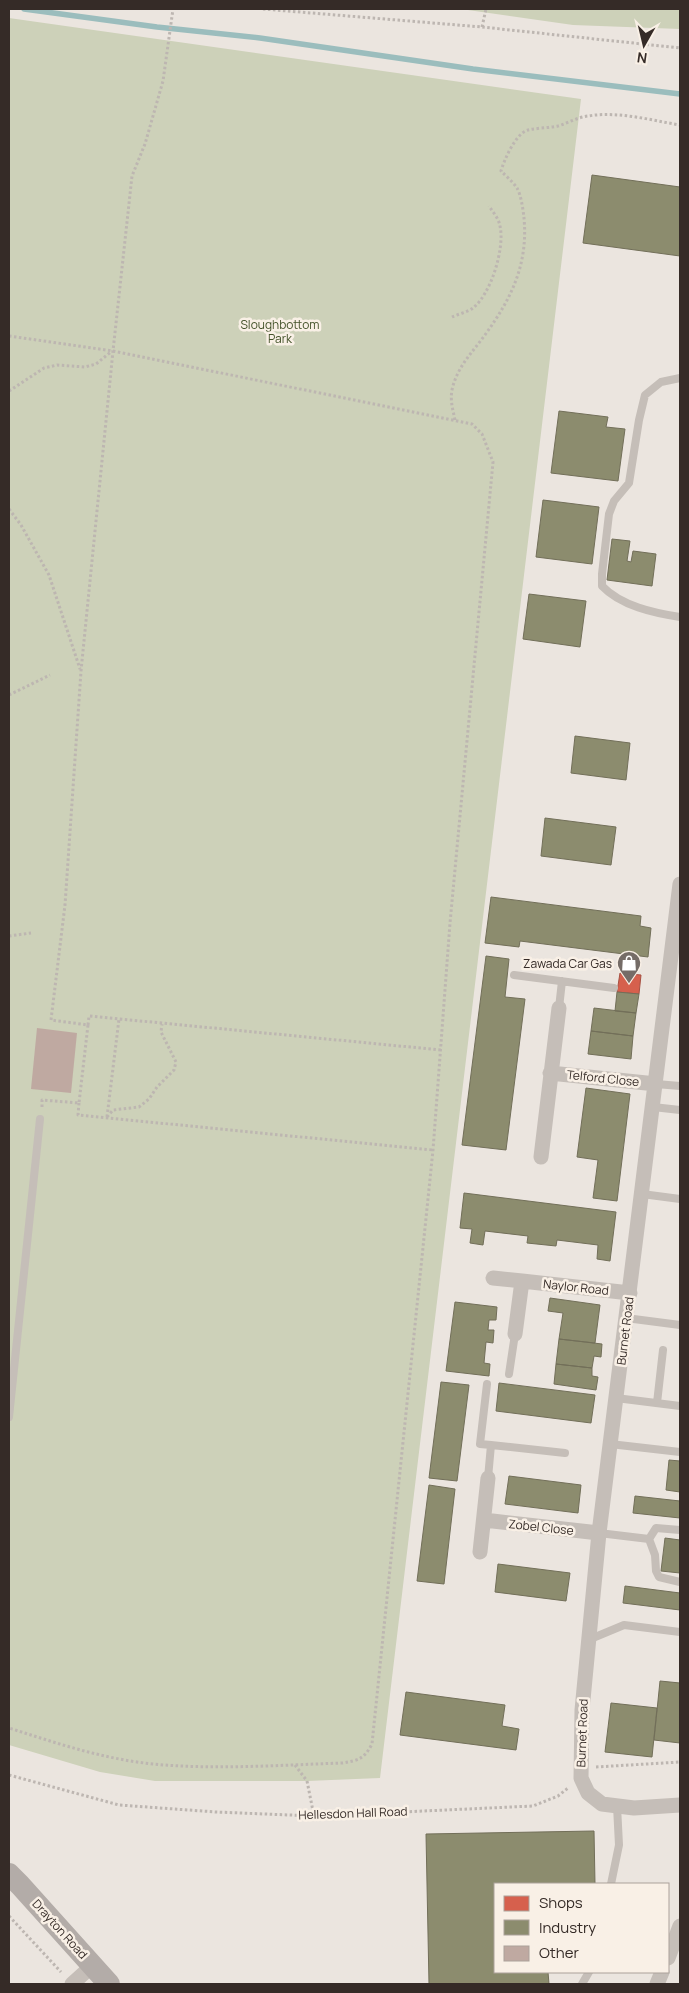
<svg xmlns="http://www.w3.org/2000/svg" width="689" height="1993" font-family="Manrope,sans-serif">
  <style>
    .green { fill: #cdd1b9 }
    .shops { fill: #d6604d; stroke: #a65042 }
    .industry { fill: #8c8c6e; stroke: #726f59 }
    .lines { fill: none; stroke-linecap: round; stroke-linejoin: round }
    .stream { stroke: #9bbdbd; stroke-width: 5.5 }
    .building { fill: #bfa9a1 }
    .path { stroke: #bdb6b1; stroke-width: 3; stroke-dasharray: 2.5 2.5; stroke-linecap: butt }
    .lane { stroke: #c5beb8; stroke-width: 8 }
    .street { stroke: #c5beb8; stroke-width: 15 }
    .primary { stroke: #b3aca8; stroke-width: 22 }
    .labels { text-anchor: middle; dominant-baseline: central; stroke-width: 5; stroke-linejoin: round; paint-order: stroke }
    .park-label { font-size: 12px; fill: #45532b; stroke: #f9f0e6 }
    .poi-label { font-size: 12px; fill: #352b27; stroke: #f9f0e6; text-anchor: end }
    .street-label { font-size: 12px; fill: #352b27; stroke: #f9f0e6 }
  </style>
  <rect width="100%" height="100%" fill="#ebe5df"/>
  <path class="green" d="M461,9H680V29L573,25Z
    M9,18L581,99L380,1778L307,1781H155L100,1772L9,1745Z"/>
  <path class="shops" d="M620,973L641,975L639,994L617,992Z"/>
  <path class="industry" d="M592,175L680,187V256L583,243Z
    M559,411L608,417L606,427L625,429L618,481L551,473Z
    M543,500L599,507L592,564L536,557Z
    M612,539L630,541L627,561L631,562L633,551L656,554L652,586L607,580Z
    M529,594L586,601L580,647L523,639Z
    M575,736L630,743L626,780L571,773Z
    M545,818L616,827L611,865L541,856Z
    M491,897L641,916L640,926L651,928L648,957L520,941L519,947L485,943Z
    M486,956L509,959L505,997L525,999L506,1150L462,1145Z
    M617,992L639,994L636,1013L615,1011Z
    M594,1008L636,1013L633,1036L591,1031Z
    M591,1031L633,1036L631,1059L588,1054Z
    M586,1088L630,1094L617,1201L593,1198L598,1160L577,1157Z
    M464,1193L616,1212L610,1261L597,1259L598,1245L557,1240L556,1246L527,1243L528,1236L485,1231L483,1245L470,1243L472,1229L460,1228Z
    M550,1298L600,1305L595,1343L559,1339L563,1313L548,1311Z
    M455,1302L497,1307L496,1320H489L488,1330H494L493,1343L486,1342L484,1363L490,1364L489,1376L446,1371Z
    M559,1339L602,1344L601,1357L594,1356L592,1368L556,1364Z
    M556,1364L592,1368V1376L598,1377L596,1390L554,1384Z
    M441,1382L469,1385L457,1481L429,1478Z
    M499,1383L595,1395L591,1423L496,1411Z
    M669,1460L680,1461V1492L666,1490Z
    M509,1476L581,1485L578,1513L505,1504Z
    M429,1485L455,1489L444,1584L417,1581Z
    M635,1496L680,1501V1518L633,1513Z
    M665,1538L680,1540V1573L661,1571Z
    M498,1564L570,1573L566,1601L495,1592Z
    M625,1586L680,1593V1610L623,1603Z
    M660,1681L680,1683V1743L654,1740Z
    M406,1692L505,1705L502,1726L519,1729L516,1750L400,1735Z
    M611,1703L657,1708L652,1757L605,1752Z
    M594,1831L595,1884H495V1972H548L549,1984H429L426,1834Z"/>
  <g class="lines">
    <path class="stream" d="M24,9L157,27L260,38L473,69L680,94"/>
  </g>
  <path class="building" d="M37,1028L77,1033L71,1093L31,1089Z"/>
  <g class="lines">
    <path class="path" d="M263,9L482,27L680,48
      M482,27L486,9
      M452,317C458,314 468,312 473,308C491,294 505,248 500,226C499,219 493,212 489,206
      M9,336L113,351L472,424L482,434L493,462L450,923L433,1150L372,1744C364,1759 359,1760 343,1763C280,1765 215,1770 153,1764C103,1759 56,1743 9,1728
      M9,391L44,368L57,365L85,367L96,364L112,351
      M455,420C453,410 450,401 452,390C457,366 474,351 487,332C513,296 528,262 524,218C523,209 521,195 517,188C513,182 506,176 501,171C504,160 516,133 528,130C537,128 548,128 558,126C568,123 578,117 588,116C618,111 650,120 680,125
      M9,509L21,525L49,575L80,669
      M9,695L50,675
      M9,936L31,933
      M88,1025L89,1016L441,1050
      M79,1103L78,1115L433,1150
      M42,1107V1100L79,1103L88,1025L51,1020L65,905L81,671L113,351L132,176L145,144L163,81L173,9
      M107,1117L113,1110L139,1107L149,1099L157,1087L174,1070L176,1062L161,1032L162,1024
      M107,1117L119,1019
      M295,1765L307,1781L314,1816
      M596,1767L680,1762
      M9,1775L119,1805L216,1812L314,1816L533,1806L558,1796L568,1788
      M9,1916L61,1972"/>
    <path class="lane" d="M680,378L661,382L645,395L639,420L629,483L614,501L609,514L602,574V586C621,606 654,613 680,617
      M514,975L614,988
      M559,1008L562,981
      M656,1084L680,1086
      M653,1107L680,1110
      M642,1194L680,1199
      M626,1318L680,1325
      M509,1374L515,1334
      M487,1384L480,1444L491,1445
      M616,1398L680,1406
      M657,1403L663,1350
      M9,1417L40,1119
      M610,1444L680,1452
      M488,1478L491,1445L565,1453
      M599,1533L649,1539
      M649,1539L655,1555L656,1571L659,1577L680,1582
      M649,1539L656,1528L680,1530
      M588,1640L624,1625L680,1632
      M611,1884L619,1845L617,1806
      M582,1984L589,1972"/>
    <path class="street" d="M680,884L599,1533L582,1710L581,1778L588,1793L602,1804L634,1808L680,1805
      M550,1073L656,1084
      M541,1157L559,1008
      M493,1278L522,1281
      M515,1334L522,1281L630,1293
      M484,1520L599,1533
      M480,1552L488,1478
      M668,1958L680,1926
      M72,1984L93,1965
      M657,1984L662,1972"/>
    <path class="primary" d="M9,1874L20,1885L109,1984"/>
  </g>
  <defs>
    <g id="shop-pin" transform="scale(1.25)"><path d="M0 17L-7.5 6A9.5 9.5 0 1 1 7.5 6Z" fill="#756c67" stroke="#f9f0e6"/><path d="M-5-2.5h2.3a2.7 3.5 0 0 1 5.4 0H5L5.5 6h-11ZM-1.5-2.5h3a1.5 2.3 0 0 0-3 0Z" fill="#fff"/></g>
  </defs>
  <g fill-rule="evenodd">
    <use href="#shop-pin" x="629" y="963"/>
  </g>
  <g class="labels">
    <g class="park-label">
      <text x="280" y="324">Sloughbottom<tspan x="280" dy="14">Park</tspan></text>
    </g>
    <g class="poi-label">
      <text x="612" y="963">Zawada Car Gas</text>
    </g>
    <g class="street-label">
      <text transform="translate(603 1078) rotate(6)">Telford Close</text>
      <text transform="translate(576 1287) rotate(6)">Naylor Road</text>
      <text transform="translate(625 1331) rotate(-83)">Burnet Road</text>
      <text transform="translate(541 1527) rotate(6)">Zobel Close</text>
      <text transform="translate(582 1733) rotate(-88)">Burnet Road</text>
      <text transform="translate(353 1813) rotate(-2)">Hellesdon Hall Road</text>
      <text transform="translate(60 1929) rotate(48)">Drayton Road</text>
    </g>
  </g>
  <rect width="689" height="1993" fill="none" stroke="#352b27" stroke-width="20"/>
  <rect x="494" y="1883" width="175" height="90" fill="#f9f0e6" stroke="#aba19a"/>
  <rect x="504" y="1896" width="25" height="15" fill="#d6604d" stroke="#aba19a"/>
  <text x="539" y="1908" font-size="15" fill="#352b27">Shops</text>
  <rect x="504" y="1920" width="25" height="15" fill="#8c8c6e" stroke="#aba19a"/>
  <text x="539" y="1933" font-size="15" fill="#352b27">Industry</text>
  <rect x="504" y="1946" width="25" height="15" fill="#bfa9a1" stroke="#aba19a"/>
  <text x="539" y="1958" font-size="15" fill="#352b27">Other</text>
  <g transform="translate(644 45) rotate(188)" stroke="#f9f0e6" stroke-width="4" paint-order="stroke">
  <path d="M0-4L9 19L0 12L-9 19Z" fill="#352b27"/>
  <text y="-8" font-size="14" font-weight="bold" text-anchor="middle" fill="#352b27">N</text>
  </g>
</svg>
